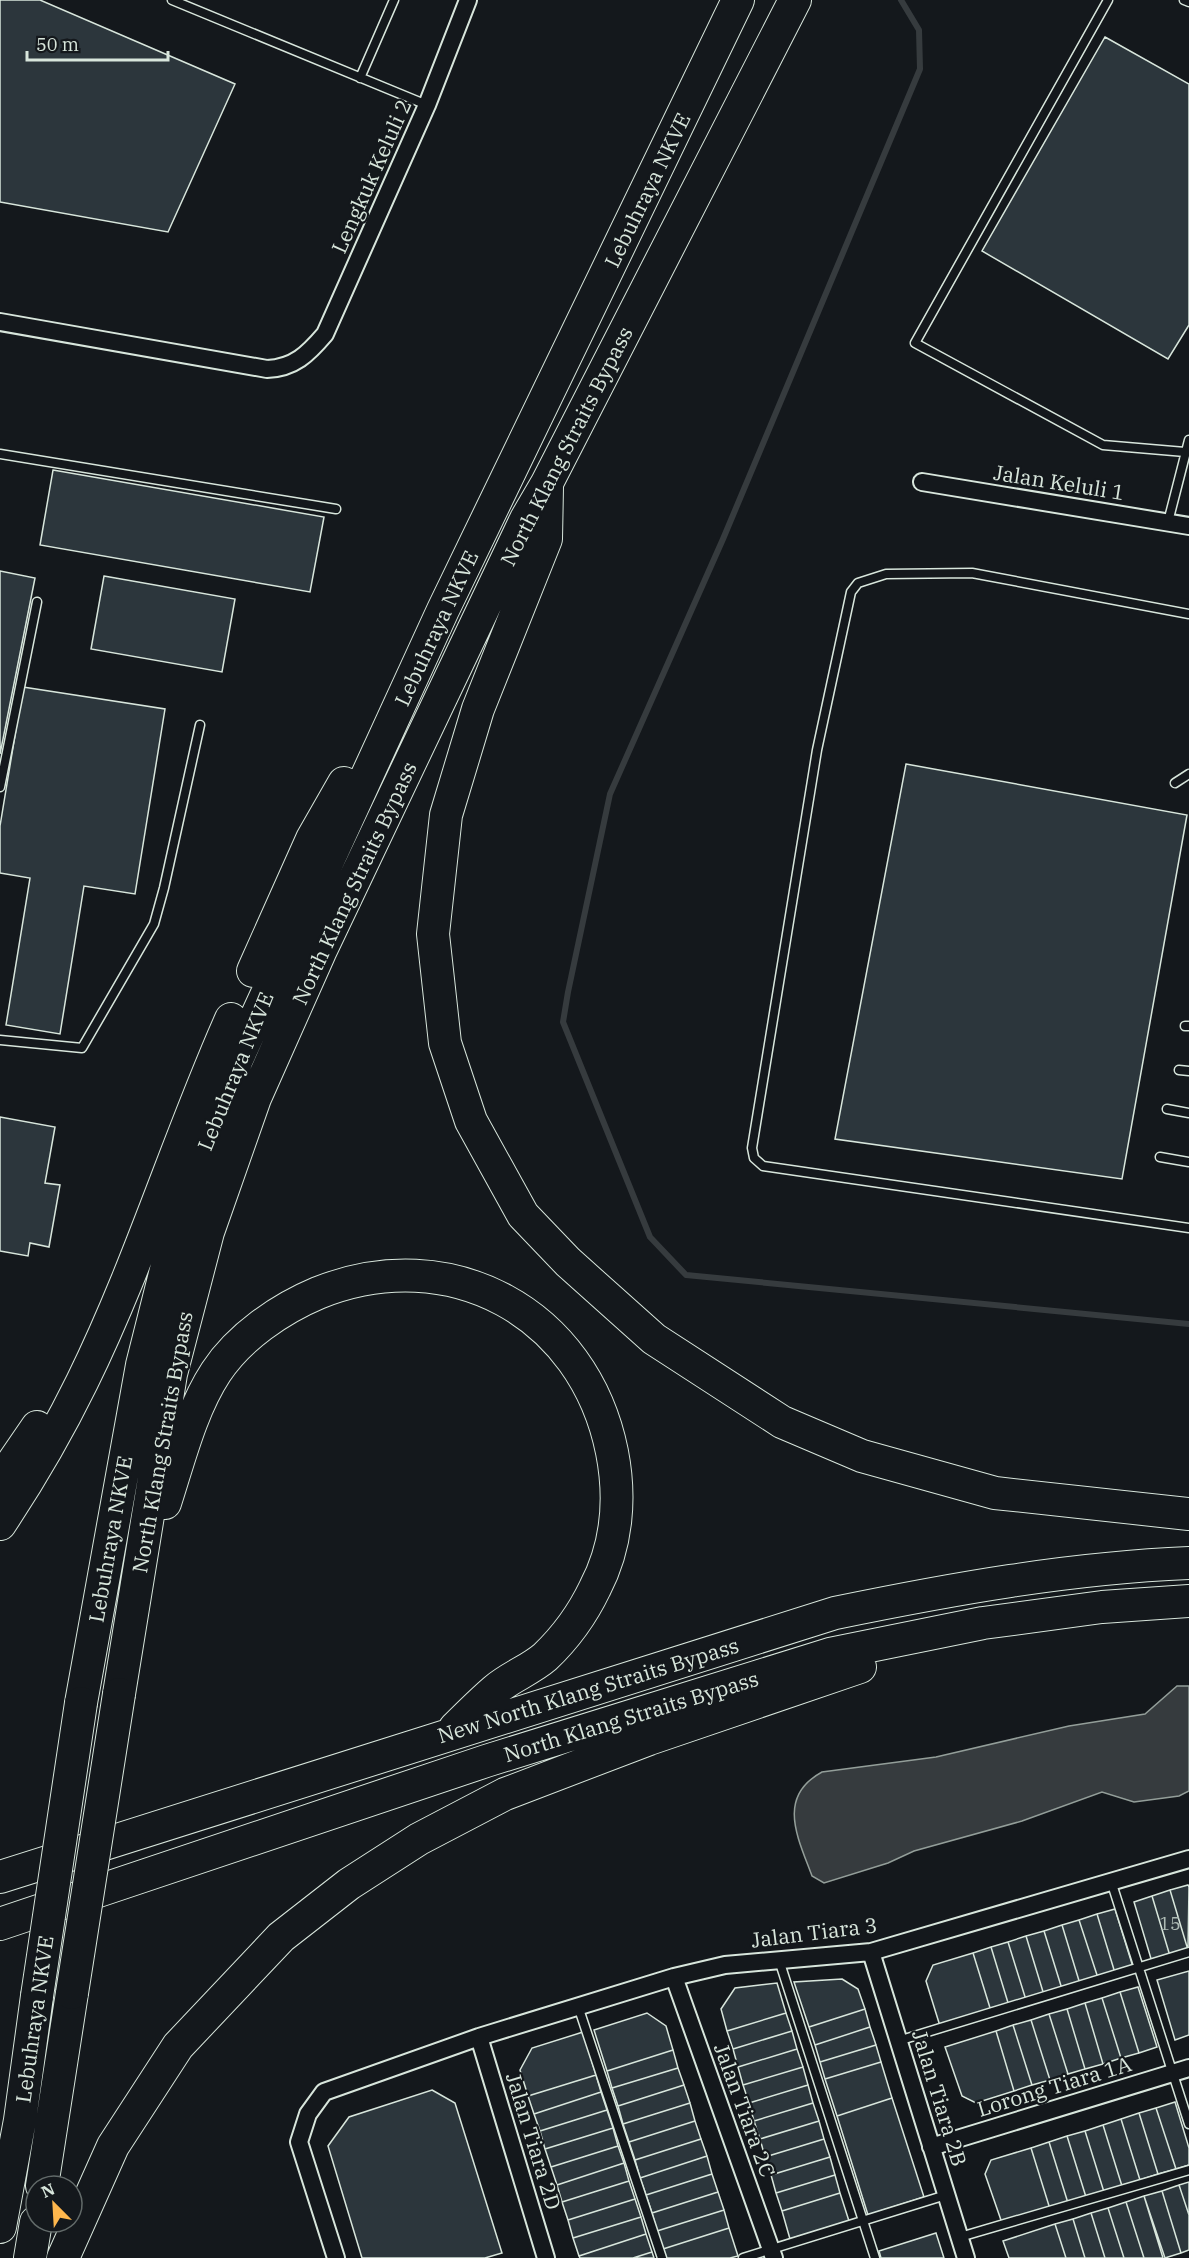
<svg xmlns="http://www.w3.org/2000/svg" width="1189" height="2258" font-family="'IBM Plex Serif',serif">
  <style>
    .water { fill: #363b3e; stroke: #939e99; stroke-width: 1.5 }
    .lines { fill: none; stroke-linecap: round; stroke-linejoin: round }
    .stream { stroke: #363b3e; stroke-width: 6 }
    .building { fill: #2c363c; stroke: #d8e6dc; stroke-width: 1.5 }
    .service-casing { stroke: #d8e6dc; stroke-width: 11 }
    .minor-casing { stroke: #d8e6dc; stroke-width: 20 }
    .motorway-casing { stroke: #d8e6dc; stroke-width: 34 }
    .service { stroke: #14181c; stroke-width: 8 }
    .minor { stroke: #14181c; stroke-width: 16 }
    .motorway { stroke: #14181c; stroke-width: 32 }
    .motorway-bridge-casing { stroke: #d8e6dc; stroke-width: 34; stroke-linecap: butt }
    .motorway-bridge { stroke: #14181c; stroke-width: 32 }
    .labels { text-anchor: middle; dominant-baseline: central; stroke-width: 4.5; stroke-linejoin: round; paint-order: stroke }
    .number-label { font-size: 18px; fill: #adbab4 }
    .street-label { font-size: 21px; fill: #d8e6dc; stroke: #14181c }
  </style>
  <rect width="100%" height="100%" fill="#14181c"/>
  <path class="water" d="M1177,1686H1189V1791L1179,1796L1134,1802L1102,1792L1022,1821L914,1851L888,1863L824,1883L812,1876C798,1838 776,1797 822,1772L936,1757L1069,1726L1145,1714Z"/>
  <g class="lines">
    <path class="stream" d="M901,0L919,30L920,69L723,539L610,794L568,992L563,1022L650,1237L686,1275L1189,1324"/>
  </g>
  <path class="building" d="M0,0H40L235,84L168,232L0,202Z
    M1105,37L1189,84V325L1168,359L982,251Z
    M53,470L324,517L310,592L40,545Z
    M0,571L35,578L0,754Z
    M104,576L235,599L222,672L91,649Z
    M23,687L165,709L135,894L84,886L60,1034L6,1025L30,878L0,873V826Z
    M906,764L1187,815L1122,1179L835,1139Z
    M0,1117L55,1127L45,1183L60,1185L49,1247L30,1243L28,1256L0,1251Z
    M1188,1885L1189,1887L1188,1950L1170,1890Z
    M1170,1890L1188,1950L1170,1956L1152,1896Z
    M1152,1896L1170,1956L1152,1962L1134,1902Z
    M1115,1909L1133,1967L1115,1973L1097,1914Z
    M1097,1914L1115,1973L1098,1978L1079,1920Z
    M1079,1920L1098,1978L1080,1984L1062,1925Z
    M1062,1925L1080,1984L1062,1989L1044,1931Z
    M1044,1931L1062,1989L1044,1995L1026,1936Z
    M1026,1936L1044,1995L1026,2000L1008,1942Z
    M1008,1942L1026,2000L1009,2006L991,1947Z
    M991,1947L1009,2006L991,2011L973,1953Z
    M973,1953L991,2011L940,2026L926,1981L933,1965Z
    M1189,1971V2035L1175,2040L1157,1980Z
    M842,1979L858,1989L865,2009L809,2027L794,1982Z
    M777,1983L786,2013L727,2031L721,2009L735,1988Z
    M1138,1987L1157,2047L1139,2053L1120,1992Z
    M1120,1992L1139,2053L1121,2058L1102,1998Z
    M1102,1998L1121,2058L1103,2064L1085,2003Z
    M1085,2003L1103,2064L1085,2069L1067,2009Z
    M865,2009L870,2027L815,2045L809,2027Z
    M1067,2009L1085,2069L1068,2074L1049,2014Z
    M647,2013L666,2026L673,2050L607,2071L594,2030Z
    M786,2013L792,2031L733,2049L727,2031Z
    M1049,2014L1068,2074L1050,2080L1031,2020Z
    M1031,2020L1050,2080L1032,2085L1013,2025Z
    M1013,2025L1032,2085L1014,2091L996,2031Z
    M870,2027L876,2045L820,2062L815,2045Z
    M792,2031L797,2049L738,2067L733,2049Z
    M996,2031L1014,2091L976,2103L962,2096L945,2047Z
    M583,2032L596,2075L528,2096L520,2070L532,2048Z
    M876,2045L881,2062L825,2079L820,2062Z
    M797,2049L803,2067L743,2085L738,2067Z
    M673,2050L678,2068L612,2088L607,2071Z
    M881,2062L892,2098L837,2116L825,2079Z
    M803,2067L808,2085L749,2103L743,2085Z
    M678,2068L684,2085L618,2106L612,2088Z
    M596,2075L601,2092L534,2114L528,2096Z
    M684,2085L690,2103L623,2124L618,2106Z
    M808,2085L813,2103L754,2121L749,2103Z
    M432,2090L455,2103L502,2253L485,2258H362L328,2146L349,2117Z
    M601,2092L607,2110L540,2131L534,2114Z
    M892,2098L924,2197L868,2215L837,2116Z
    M1175,2102L1189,2148V2165L1176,2169L1156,2108Z
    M690,2103L695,2121L629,2142L623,2124Z
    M813,2103L819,2121L760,2139L754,2121Z
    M1156,2108L1176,2169L1158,2174L1139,2113Z
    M607,2110L613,2128L545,2149L540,2131Z
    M1139,2113L1158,2174L1140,2180L1121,2119Z
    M1121,2119L1140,2180L1122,2186L1103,2125Z
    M695,2121L701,2139L635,2160L629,2142Z
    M819,2121L824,2139L765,2157L760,2139Z
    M1103,2125L1122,2186L1104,2192L1085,2131Z
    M613,2128L618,2146L551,2167L545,2149Z
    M1085,2131L1104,2192L1086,2197L1067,2136Z
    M1067,2136L1086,2197L1068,2203L1049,2142Z
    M701,2139L707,2156L640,2178L635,2160Z
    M824,2139L830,2157L771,2175L765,2157Z
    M1049,2142L1068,2203L1050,2209L1031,2148Z
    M618,2146L624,2163L557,2185L551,2167Z
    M1031,2148L1050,2209L1002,2223L985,2174L991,2160Z
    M707,2156L712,2174L646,2195L640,2178Z
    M830,2157L835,2175L776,2193L771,2175Z
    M624,2163L629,2181L562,2202L557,2185Z
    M712,2174L718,2192L652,2213L646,2195Z
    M835,2175L840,2193L782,2211L776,2193Z
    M629,2181L635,2199L568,2220L562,2202Z
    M1189,2182V2215L1179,2185Z
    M1179,2185L1189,2215V2250L1181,2253L1162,2191Z
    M1162,2191L1181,2253L1165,2258L1144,2196Z
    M718,2192L724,2210L657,2231L652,2213Z
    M840,2193L849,2221L790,2239L782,2211Z
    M1144,2196L1163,2258H1144L1126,2202Z
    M635,2199L641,2217L573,2238L568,2220Z
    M1126,2202L1144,2258H1124L1108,2208Z
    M1108,2208L1124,2258H1105L1091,2213Z
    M724,2210L729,2228L663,2249L657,2231Z
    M1091,2213L1105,2258H1085L1073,2219Z
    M641,2217L646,2234L579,2256L573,2238Z
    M1073,2219L1085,2258H1066L1055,2224Z
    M1055,2224L1066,2258H1009L1003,2241Z
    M729,2228L738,2256L730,2258H666L663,2249Z
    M936,2233L944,2258H881L879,2251Z
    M646,2234L652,2252L633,2258H580L579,2256Z
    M652,2252L654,2258H633Z"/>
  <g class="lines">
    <g class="service-casing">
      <path id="service" d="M172,0L427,105
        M1108,0L915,343L1103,445L1185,452
        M1184,0L1189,2
        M360,78L394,0
        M0,454L336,509
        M1168,522L1189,440
        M1189,614L972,573L886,574L858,583L851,592L817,750L752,1148L754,1158L763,1166L1189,1228
        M1175,783L1189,774
        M0,787L37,602
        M1185,1026H1189
        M0,1040L82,1048L154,924L164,888L200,725
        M1179,1070L1189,1071
        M1167,1109L1189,1113
        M1160,1157L1189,1162
        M1111,1881L1189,2124
        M779,1960L875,2258
        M578,2006L662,2258
        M898,2041L1189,1952
        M960,2237L1189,2170
        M743,2258L946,2195"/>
    </g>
    <g class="minor-casing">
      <path id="minor" d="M0,322L267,369C294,368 308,354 325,334L427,105L468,0
        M922,482L1189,526
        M871,1952L966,2258
        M674,1977L774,2258
        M479,2037L546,2258
        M931,2147L1189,2068
        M336,2258L299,2142L308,2114L324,2092L479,2037L674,1977L725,1965L871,1952L1189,1859"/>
    </g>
    <g class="motorway-casing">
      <path id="motorway" d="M547,487L546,539L478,709L446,815L433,934L445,1043L471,1121L523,1215L568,1262L654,1339L782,1422L862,1456L995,1493L1189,1514
        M253,971L312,839L344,783
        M0,1481L37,1427
        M165,1503C179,1460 191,1410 216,1372C239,1337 280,1309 318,1293C450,1240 584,1312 612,1452C621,1498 617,1546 595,1588C583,1613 565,1638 545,1657C530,1670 510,1677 495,1690C481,1702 468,1715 455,1728
        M0,1524C30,1479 58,1431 82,1382C140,1264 178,1138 231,1019
        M119,1694L171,1374L208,1232L255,1098L320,952L526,519L547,483L795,0
        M81,1703L142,1365L174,1238L237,1059L443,610L738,0
        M0,1877L835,1613C952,1589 1069,1568 1189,1563
        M0,1924L486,1761L830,1654L983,1623L1102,1607L1189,1601
        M42,2186L72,1993
        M0,2227L20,2120L37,1996
        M30,2258L36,2222
        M63,2258L113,2146L178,2046L281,1937L349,1884L419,1839L505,1794L649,1739L860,1667"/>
    </g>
    <use href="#service" class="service"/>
    <use href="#minor" class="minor"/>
    <use href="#motorway" class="motorway"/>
    <g class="motorway-bridge-casing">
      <path id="motorway-bridge" d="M72,1993L119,1694
        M37,1996L81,1703"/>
    </g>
    <use href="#motorway-bridge" class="motorway-bridge"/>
  </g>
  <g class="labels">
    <g class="number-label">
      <text x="1170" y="1923">15</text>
    </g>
    <g class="street-label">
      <text transform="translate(371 176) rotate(-66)">Lengkuk Keluli 2</text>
      <text transform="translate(647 190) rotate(-64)">Lebuhraya NKVE</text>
      <text transform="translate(566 446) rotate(-63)">North Klang Straits Bypass</text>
      <text transform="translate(1059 482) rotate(9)">Jalan Keluli 1</text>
      <text transform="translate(436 628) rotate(-65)">Lebuhraya NKVE</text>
      <text transform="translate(354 883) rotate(-65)">North Klang Straits Bypass</text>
      <text transform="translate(235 1071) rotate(-68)">Lebuhraya NKVE</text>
      <text transform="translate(162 1442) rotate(-80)">North Klang Straits Bypass</text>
      <text transform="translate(110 1539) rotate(-80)">Lebuhraya NKVE</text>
      <text transform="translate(588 1690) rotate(-17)">New North Klang Straits Bypass</text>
      <text transform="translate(631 1716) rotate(-17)">North Klang Straits Bypass</text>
      <text transform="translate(814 1932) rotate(-7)">Jalan Tiara 3</text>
      <text transform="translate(34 2019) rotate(-82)">Lebuhraya NKVE</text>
      <text transform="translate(1054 2086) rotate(-17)">Lorong Tiara 1A</text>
      <text transform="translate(940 2098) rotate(73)">Jalan Tiara 2B</text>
      <text transform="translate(745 2110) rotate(70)">Jalan Tiara 2C</text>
      <text transform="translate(534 2141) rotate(73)">Jalan Tiara 2D</text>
    </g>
  </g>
  <g transform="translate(54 2204) rotate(336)"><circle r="28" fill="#14181c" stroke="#626a69" stroke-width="1.5"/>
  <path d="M0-4.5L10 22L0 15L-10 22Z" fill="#ffb74d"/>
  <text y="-9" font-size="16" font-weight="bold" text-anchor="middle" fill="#d8e6dc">N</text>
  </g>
  <path d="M27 51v9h141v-9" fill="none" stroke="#d8e6dc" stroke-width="3"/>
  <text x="36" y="51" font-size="18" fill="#d8e6dc" stroke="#14181c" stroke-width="4.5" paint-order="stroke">50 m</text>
</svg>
